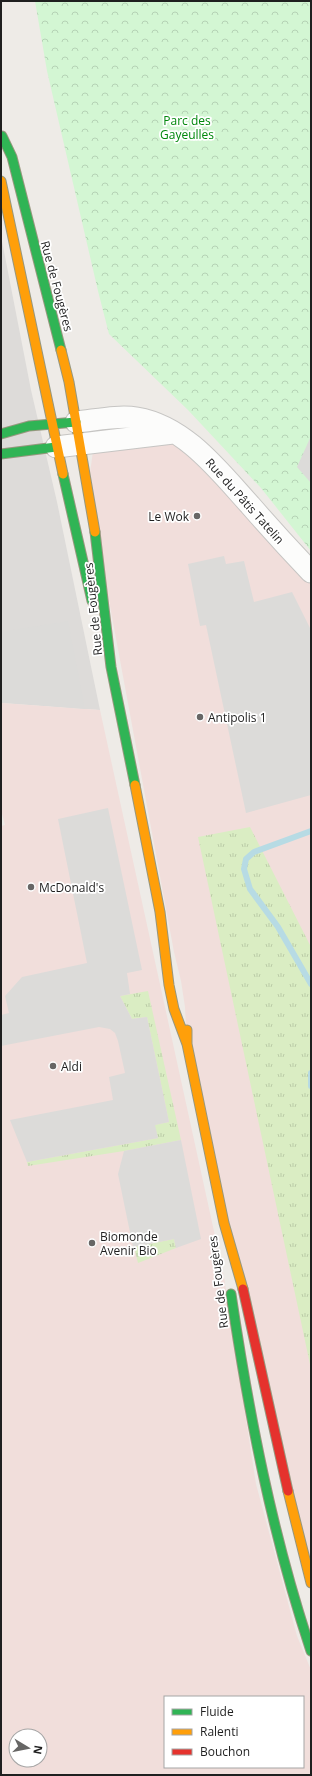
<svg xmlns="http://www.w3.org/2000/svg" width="312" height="1776" font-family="'Open Sans',sans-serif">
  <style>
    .residential { fill: #dddbd9 }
    .commercial { fill: #f1dedb; fill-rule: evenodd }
    .grass { fill: url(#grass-tufts) }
    .park { fill: url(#park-crowns) }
    .parking { fill: #dcdbd9 }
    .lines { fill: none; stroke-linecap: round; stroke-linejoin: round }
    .stream { stroke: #b7dbe4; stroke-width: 6 }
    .street-casing { stroke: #c6c5c3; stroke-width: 23 }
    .fast-casing { stroke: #97977e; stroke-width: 11 }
    .slow-casing { stroke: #97977e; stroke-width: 11 }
    .jam-casing { stroke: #97977e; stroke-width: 11 }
    .street { stroke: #fcfcfb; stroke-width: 21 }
    .fast { stroke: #30b455; stroke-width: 9 }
    .slow { stroke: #ff9f0a; stroke-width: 9 }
    .jam { stroke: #e5322d; stroke-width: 9 }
    .poi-dot { fill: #676665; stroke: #fff; stroke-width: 1.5 }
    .labels { text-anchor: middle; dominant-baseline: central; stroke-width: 3.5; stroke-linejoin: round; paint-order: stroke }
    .park-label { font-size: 12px; fill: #01880c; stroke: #fff }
    .street-label { font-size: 12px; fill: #1f1f1f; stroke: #fff }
    .poi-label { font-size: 12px; fill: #1f1f1f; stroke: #fff; text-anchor: start }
  </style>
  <defs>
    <pattern id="grass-tufts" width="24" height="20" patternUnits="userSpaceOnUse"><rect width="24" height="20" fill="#daedc3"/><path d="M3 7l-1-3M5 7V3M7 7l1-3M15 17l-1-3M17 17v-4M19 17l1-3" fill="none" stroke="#bbcba7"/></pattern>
    <pattern id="park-crowns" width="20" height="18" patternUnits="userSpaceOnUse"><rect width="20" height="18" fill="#d3f6d3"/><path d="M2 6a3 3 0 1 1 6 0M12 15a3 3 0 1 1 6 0" fill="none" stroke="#b5d2b5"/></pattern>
  </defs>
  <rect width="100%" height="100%" fill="#eeebe7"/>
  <path class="residential" d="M1,236L31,390L57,502L100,710L1,703Z"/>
  <path class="commercial" d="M176,433L311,572V1583L187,1044L185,1007L181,981L174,952L88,487L94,444Z
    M1,703L100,710L224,1277L256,1484L297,1636L311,1670V1775H1V826L5,825L1,810ZM165,1697H303V1767H165ZM16,1736H40V1760H16Z"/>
  <path class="grass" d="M250,827L311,947V1369L198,837Z
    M148,991L181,1140L124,1151L28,1166L27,1162L158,1138L154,1125L169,1122L147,1017L132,1019L120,996Z
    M174,1239L176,1248L138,1263L134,1247Z"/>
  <path class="park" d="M35,1H311V551L261,488L188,410L109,334L98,291L47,71Z"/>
  <path class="parking" d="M311,436V483L297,467Z
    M224,556L226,564L244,561L254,602L292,592L311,630V795L246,813L206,625L200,626L188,564Z
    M68,621L85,709L1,702V632Z
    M108,808L142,970L127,973L130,994L120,996L132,1019L147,1017L169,1122L155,1125L158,1138L27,1162L10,1120L113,1100L109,1077L125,1073L118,1041L115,1033L110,1029L99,1027L1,1046V1015L9,1013L5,996L22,977L87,963L58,819Z
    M181,1140L201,1239L176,1248L174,1239L133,1247L118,1174L124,1151Z"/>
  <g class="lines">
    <path class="stream" d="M311,831L254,852L246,859L244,869L250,889L278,927L311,984
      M311,1073V1086"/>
    <g class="street-casing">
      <path id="street" d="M76,422C96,420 118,415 137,418C185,426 219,471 250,505C270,528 290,550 311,572
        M56,447L173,433"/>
    </g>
    <g class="fast-casing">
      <path id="fast" d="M2,136L12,157L61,350
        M1,434L29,426L76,422
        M1,454L56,447
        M63,474L92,601
        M95,532L111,667L135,785
        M231,1294C249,1415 272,1534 311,1651"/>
    </g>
    <g class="slow-casing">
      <path id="slow" d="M1,181L63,474
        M61,350L69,382L95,532
        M135,785L160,912L169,985L174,1009L187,1044
        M187,1030V1044L224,1223L243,1289
        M288,1491L311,1583"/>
    </g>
    <g class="jam-casing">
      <path id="jam" d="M243,1289L288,1491"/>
    </g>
    <use href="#street" class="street"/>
    <use href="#fast" class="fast"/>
    <use href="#slow" class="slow"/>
    <use href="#jam" class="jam"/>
  </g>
  <g class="poi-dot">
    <circle cx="197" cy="516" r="4"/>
    <circle cx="200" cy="717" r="4"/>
    <circle cx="31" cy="887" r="4"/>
    <circle cx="53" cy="1066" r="4"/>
    <circle cx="92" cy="1243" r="4"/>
  </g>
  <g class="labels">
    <g class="park-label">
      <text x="187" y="120">Parc des<tspan x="187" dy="14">Gayeulles</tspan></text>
    </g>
    <g class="street-label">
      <text transform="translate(57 286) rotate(75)">Rue de Fougères</text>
      <text transform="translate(245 501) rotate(48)">Rue du Pâtis Tatelin</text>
      <text transform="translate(93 609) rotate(-96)">Rue de Fougères</text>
      <text transform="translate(218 1282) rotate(-97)">Rue de Fougères</text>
    </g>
    <g class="poi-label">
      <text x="189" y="516" text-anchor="end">Le Wok</text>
      <text x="208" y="717">Antipolis 1</text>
      <text x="39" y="887">McDonald's</text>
      <text x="61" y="1066">Aldi</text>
      <text x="100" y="1236">Biomonde<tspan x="100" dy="14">Avenir Bio</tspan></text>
    </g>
  </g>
  <rect width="312" height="1776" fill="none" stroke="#1f1f1f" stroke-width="4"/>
  <rect x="164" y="1696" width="140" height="72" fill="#ffffff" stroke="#a5a5a5"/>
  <rect x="172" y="1709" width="20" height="6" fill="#30b455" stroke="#a5a5a5"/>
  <text x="200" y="1716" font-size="12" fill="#1f1f1f">Fluide</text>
  <rect x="172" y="1729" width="20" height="6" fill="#ff9f0a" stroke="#a5a5a5"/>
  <text x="200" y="1736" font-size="12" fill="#1f1f1f">Ralenti</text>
  <rect x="172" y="1749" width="20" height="6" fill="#e5322d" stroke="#a5a5a5"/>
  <text x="200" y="1756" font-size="12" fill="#1f1f1f">Bouchon</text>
  <g transform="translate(28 1748) rotate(100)"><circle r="19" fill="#ffffff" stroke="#a5a5a5"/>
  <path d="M0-3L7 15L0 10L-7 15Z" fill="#676665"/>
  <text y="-6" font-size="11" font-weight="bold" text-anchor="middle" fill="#1f1f1f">N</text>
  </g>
</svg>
